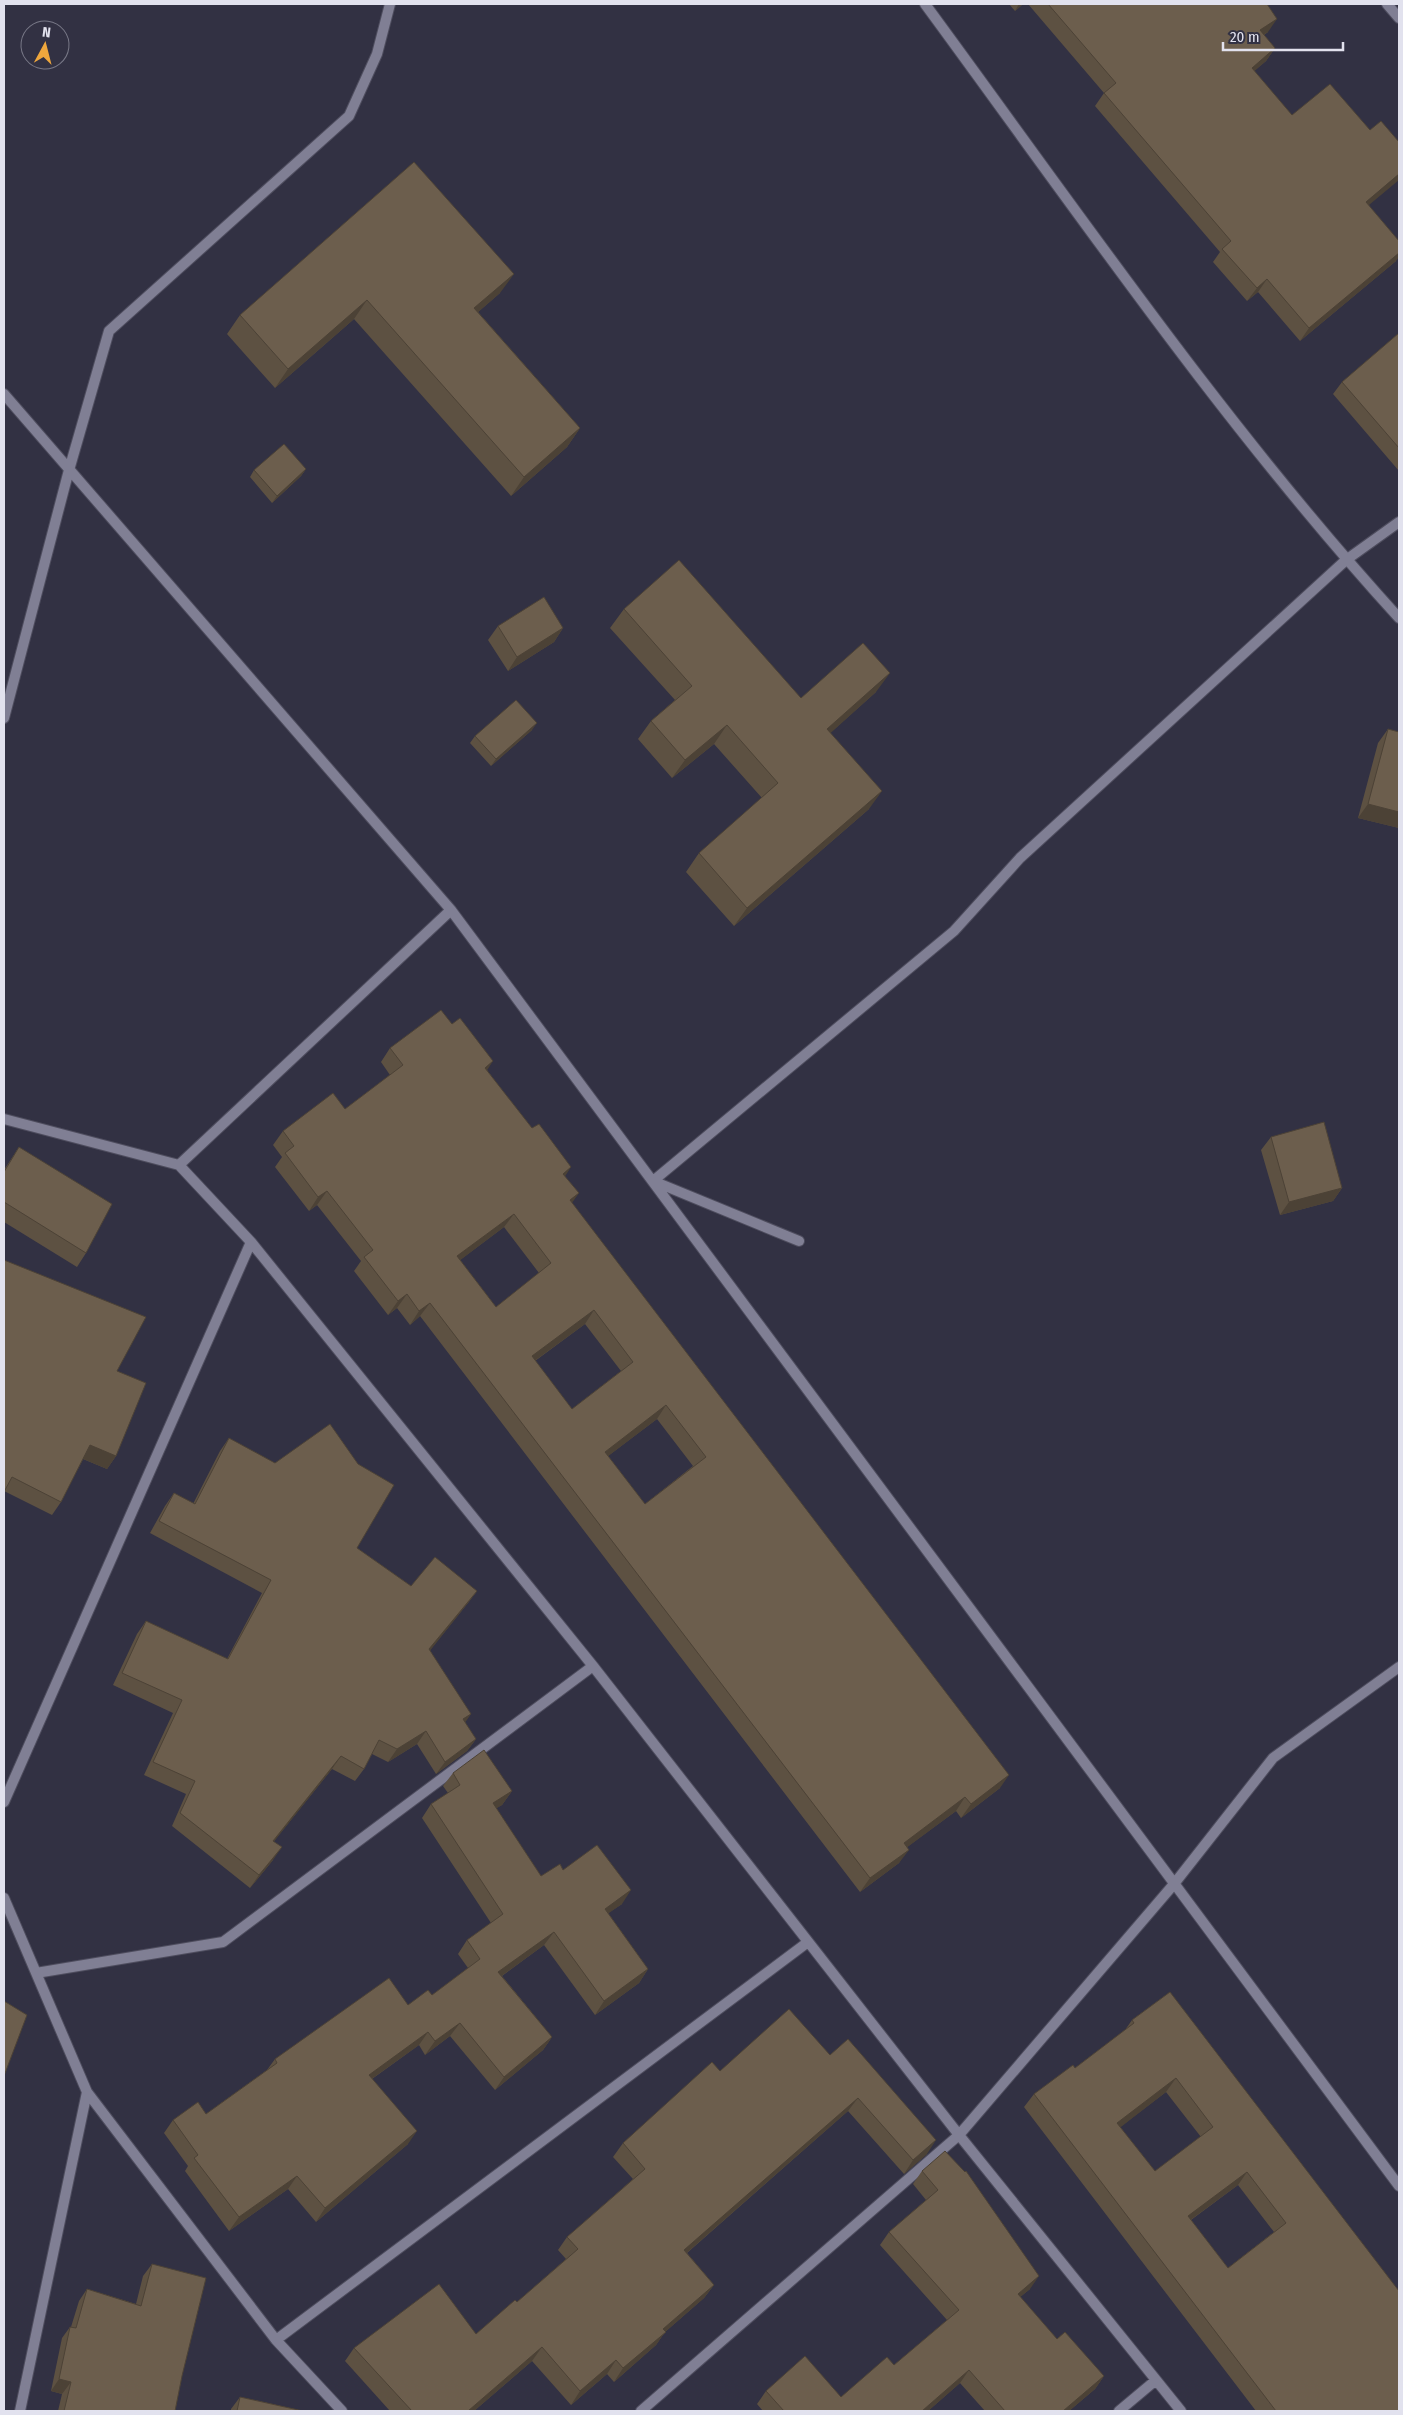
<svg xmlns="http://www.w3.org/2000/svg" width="1403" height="2415" font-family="'Fira Sans Condensed',sans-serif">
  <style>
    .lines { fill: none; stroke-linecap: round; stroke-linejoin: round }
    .street-casing { stroke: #4e4d5e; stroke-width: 12 }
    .street { stroke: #807f94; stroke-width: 10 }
    .wall { fill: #5d5142; fill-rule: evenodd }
    .shaded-wall { fill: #4c4236 }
    .building { fill: #6c5e4d; stroke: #4c4236; fill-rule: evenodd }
  </style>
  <rect width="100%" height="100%" fill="#323143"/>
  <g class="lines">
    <g class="street-casing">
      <path id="street" d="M925,4C1078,212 1225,427 1399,618
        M1387,4L1399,18
        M4,394L451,910L1399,2186
        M4,718L69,470L109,331L349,116L377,54L390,4
        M4,1119L179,1165L251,1242L593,1666L959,2135L1181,2411
        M179,1165L451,910
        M799,1241L653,1181L954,931L1020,858L1346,560L1399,522
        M4,1802L251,1242
        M4,1898L87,2092L276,2340L342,2411
        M36,1973L223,1942L593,1666
        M276,2340L808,1942
        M20,2411L87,2092
        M641,2411L959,2135L1174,1884L1273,1758L1399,1667
        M1119,2411L1156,2380"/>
    </g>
    <use href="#street" class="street"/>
  </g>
  <path class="wall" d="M1009,4H1023L1015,11Z
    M1028,4H1267L1268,32L1264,35L1275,48L1266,61L1254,71L1369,205L1396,261L1300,341L1258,292L1247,301L1213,262L1220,252L1095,106L1104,93Z
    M414,162L500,293L478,312L580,428L567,447L511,496L354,319L275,388L227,334L240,315Z
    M1399,333V471L1333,394L1342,382Z
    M306,469L301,476L272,503L250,477L254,470Z
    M624,609L801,698L876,692L830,733L869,809L734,926L686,872L699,853L762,798L714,744L672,778L638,739L651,721L675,700L610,628Z
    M498,626L563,628L554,642L508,671L488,640Z
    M1388,729L1399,828L1358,818L1378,743Z
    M532,730L491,766L470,743L475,736Z
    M390,1048L487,1070L565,1176L572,1203L1000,1788L961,1818L956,1811L907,1847L899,1863L860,1892L420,1316L410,1325L397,1308L388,1315L354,1271L361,1261L317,1205L309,1211L275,1167L282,1157L273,1145L283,1131L345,1109L390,1075L381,1062ZM504,1227L539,1273L496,1307L460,1260ZM585,1324L621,1371L572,1409L535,1361ZM657,1419L693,1466L645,1504L608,1456Z
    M1271,1137L1342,1188L1333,1201L1280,1215L1261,1150Z
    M19,1147L86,1253L77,1267L4,1222V1170Z
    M4,1260L117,1371L116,1456L107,1469L83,1459L61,1502L52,1515L4,1491Z
    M229,1438L357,1548L411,1586L477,1591L468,1603L430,1650L465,1723L476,1739L467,1751L436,1774L417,1744L388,1762L372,1754L364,1769L355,1781L332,1769L274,1841L273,1860L250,1888L172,1826L186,1794L144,1775L173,1713L113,1685L137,1634L146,1621L227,1659L262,1593L150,1533L165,1506L174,1493L193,1504L220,1451Z
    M453,1773L512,1791L502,1805L496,1808L541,1876L563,1870L622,1904L608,1913L648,1969L639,1983L595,2015L544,1945L502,1976L552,2037L543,2050L495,2090L450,2036L425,2055L419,2045L372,2079L408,2144L316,2222L288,2189L229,2231L185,2171L188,2166L164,2133L173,2120L206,2114L267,2070L275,2059L432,1995L468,1968L458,1954L467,1940L491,1923L422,1818L431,1804L448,1793L443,1786Z
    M1170,1992L1399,2411H1256L1024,2107L1034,2094L1075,2068L1125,2030L1132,2020ZM1166,2092L1201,2137L1155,2171L1120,2127ZM1238,2185L1274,2232L1228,2268L1191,2220Z
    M830,2055L927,2154L904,2174L848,2111L687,2253L714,2285L704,2298L665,2332L656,2345L614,2382L607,2374L571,2405L532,2361L474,2411H390L345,2361L354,2348L476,2334L517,2302L566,2259L558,2250L567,2237L633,2179L613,2157L623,2143L720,2071Z
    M922,2171L1030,2289L1020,2297L1057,2339L1104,2376L1095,2389L1069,2411H985L960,2383L928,2411H763L757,2404L766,2391L841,2397L894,2365L947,2320L880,2245L889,2232L926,2200L913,2184Z
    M152,2264L182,2376L175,2411H58L62,2394L51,2391L62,2338L70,2327H71L79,2301L87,2289L136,2304L143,2276Z
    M240,2397L303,2411H231V2409Z"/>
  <path class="shaded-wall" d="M1019,4H1023L1015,11Z
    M1277,19L1268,32L1251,43L1260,30Z
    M1275,48L1266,61L1243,81L1252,68Z
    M1399,174V180L1357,215L1366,202Z
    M1399,253V257L1396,261L1300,341L1309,328Z
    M514,274L500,293L461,327L474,308Z
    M1267,279L1258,292L1247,301L1257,288Z
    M367,300L354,319L275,388L288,369Z
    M580,428L567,447L511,496L524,477Z
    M306,469L301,476L272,503L277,496Z
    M563,628L554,642L508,671L517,657Z
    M890,673L876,692L814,748L827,729Z
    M537,723L532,730L491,766L496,759Z
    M727,725L714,744L672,778L685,760Z
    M882,791L869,809L734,926L747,908Z
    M1368,804L1399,812V828L1358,818Z
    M493,1061L484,1075L485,1068Z
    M571,1167L562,1181L563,1174Z
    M1342,1188L1333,1201L1280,1215L1289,1202Z
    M327,1191L317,1205L309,1211L318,1197Z
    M579,1193L569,1207L570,1200Z
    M514,1214L504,1227L447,1270L457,1256Z
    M407,1294L397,1308L388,1315L398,1301Z
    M430,1303L420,1316L410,1325L419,1311Z
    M594,1310L585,1324L522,1370L532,1356Z
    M666,1405L657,1419L595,1466L605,1452Z
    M90,1445L116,1456L107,1469L81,1458Z
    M477,1591L468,1603L421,1662L429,1649Z
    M471,1714L462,1727L463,1719Z
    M426,1731L417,1744L388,1762L397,1749Z
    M476,1739L467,1751L436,1774L445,1762Z
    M341,1756L332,1769L264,1854L273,1841Z
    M1009,1775L1000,1788L961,1818L971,1804Z
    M512,1791L502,1805L484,1816L493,1803Z
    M965,1797L956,1811L894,1857L904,1843Z
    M282,1847L273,1860L250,1888L259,1875Z
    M909,1850L899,1863L860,1892L870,1878Z
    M631,1890L622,1904L596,1922L605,1909Z
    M554,1932L544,1945L489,1985L498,1972Z
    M648,1969L639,1983L595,2015L604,2001Z
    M460,2023L450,2036L425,2055L435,2041Z
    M428,2032L419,2045L359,2088L369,2075Z
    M552,2037L543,2050L495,2090L504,2077Z
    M1176,2078L1166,2092L1108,2137L1117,2123Z
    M858,2098L848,2111L674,2264L684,2250Z
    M417,2131L408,2144L316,2222L325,2208Z
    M936,2140L927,2154L904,2174L913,2160Z
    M1247,2172L1238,2185L1178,2229L1188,2216Z
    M297,2176L288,2189L229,2231L239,2217Z
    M1039,2276L1030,2289L1008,2307L1018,2294Z
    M714,2285L704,2298L665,2332L656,2345L614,2382L623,2368L663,2329Z
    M542,2347L532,2361L474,2411H468Z
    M616,2360L607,2374L571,2405L580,2391Z
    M969,2370L960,2383L928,2411H922Z
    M1104,2376L1095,2389L1069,2411H1063Z
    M59,2379L71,2382L62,2394L51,2391Z"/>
  <path class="building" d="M1048,4H1267L1277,19L1260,30L1275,48L1252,68L1292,115L1330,84L1370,130L1381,121L1399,142V174L1366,202L1399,241V253L1309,328L1267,279L1257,288L1222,249L1231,241L1104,93L1116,83Z
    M414,162L514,274L474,308L580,428L524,477L367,300L288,369L240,315Z
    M1399,333V448L1342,382Z
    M284,444L306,469L277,496L254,470Z
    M679,560L801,698L863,643L890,673L827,729L882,791L747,908L699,853L778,783L727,725L685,760L651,721L692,686L624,609Z
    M544,597L563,628L517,657L498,626Z
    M516,700L537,723L496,759L475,736Z
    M1388,729L1399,732V812L1368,804Z
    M441,1010L452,1024L460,1018L493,1061L485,1068L532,1128L539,1124L571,1167L563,1174L579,1193L570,1200L1009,1775L971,1804L965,1797L904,1843L909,1850L870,1878L430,1303L419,1311L407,1294L398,1301L364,1257L373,1250L327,1191L318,1197L285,1153L294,1146L283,1131L333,1093L345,1109L403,1065L390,1048ZM514,1214L551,1263L496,1307L457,1256ZM594,1310L633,1362L572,1409L532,1356ZM666,1405L706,1457L645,1504L605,1452Z
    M1324,1122L1342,1188L1289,1202L1271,1137Z
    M19,1147L112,1204L86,1253L4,1202V1172Z
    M4,1260L146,1317L117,1371L146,1383L116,1456L90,1445L61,1502L12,1477L4,1492Z
    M330,1424L358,1464L394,1485L357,1548L411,1586L435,1557L477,1591L429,1649L471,1714L463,1719L476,1739L445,1762L426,1731L397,1749L379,1740L364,1769L341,1756L273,1841L282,1847L259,1875L180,1813L195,1781L153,1762L182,1700L122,1673L146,1621L228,1659L271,1580L159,1521L174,1493L195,1504L229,1438L275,1463Z
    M484,1750L512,1791L493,1803L541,1876L560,1864L563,1870L597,1845L631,1890L605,1909L648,1969L604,2001L554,1932L498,1972L552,2037L504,2077L460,2023L435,2041L428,2032L369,2075L417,2131L325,2208L297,2176L239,2217L194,2158L198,2155L173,2120L198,2102L206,2114L277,2063L275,2059L389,1978L408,2005L428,1990L432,1995L480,1959L467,1940L503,1914L431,1804L460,1785L453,1773Z
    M1170,1992L1399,2291V2411H1276L1034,2094L1073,2065L1075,2068L1134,2023L1132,2020ZM1176,2078L1213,2127L1155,2171L1117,2123ZM1247,2172L1286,2223L1228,2268L1188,2216Z
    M4,2001L27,2015L4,2076Z
    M789,2009L830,2055L848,2039L936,2140L913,2160L858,2098L684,2250L714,2285L663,2329L666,2332L623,2368L616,2360L580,2391L542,2347L468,2411H412L354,2348L439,2284L476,2334L515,2300L517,2302L578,2249L567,2237L645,2169L623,2143L712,2062L720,2071Z
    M945,2151L965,2172L966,2171L1039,2276L1018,2294L1057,2339L1065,2332L1104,2376L1063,2411H1005L969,2370L922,2411H784L766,2391L805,2356L841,2397L887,2357L894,2365L959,2310L889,2232L938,2190L922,2171Z
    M152,2264L206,2278L182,2376L175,2411H64L71,2382L59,2379L70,2327L76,2328L87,2289L141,2306Z
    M240,2397L303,2411H237Z"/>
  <rect width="1403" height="2415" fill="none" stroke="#e2e2ee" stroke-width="10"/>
  <g transform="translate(45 45) rotate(7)"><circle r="24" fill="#323143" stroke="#787887"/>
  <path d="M0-4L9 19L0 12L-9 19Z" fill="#efa73d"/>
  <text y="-8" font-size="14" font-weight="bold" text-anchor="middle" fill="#e2e2ee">N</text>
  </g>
  <path d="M1223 42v8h120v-8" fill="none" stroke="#e2e2ee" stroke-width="2.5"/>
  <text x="1230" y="42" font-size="15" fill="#e2e2ee" stroke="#323143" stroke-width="4" paint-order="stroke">20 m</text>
</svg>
